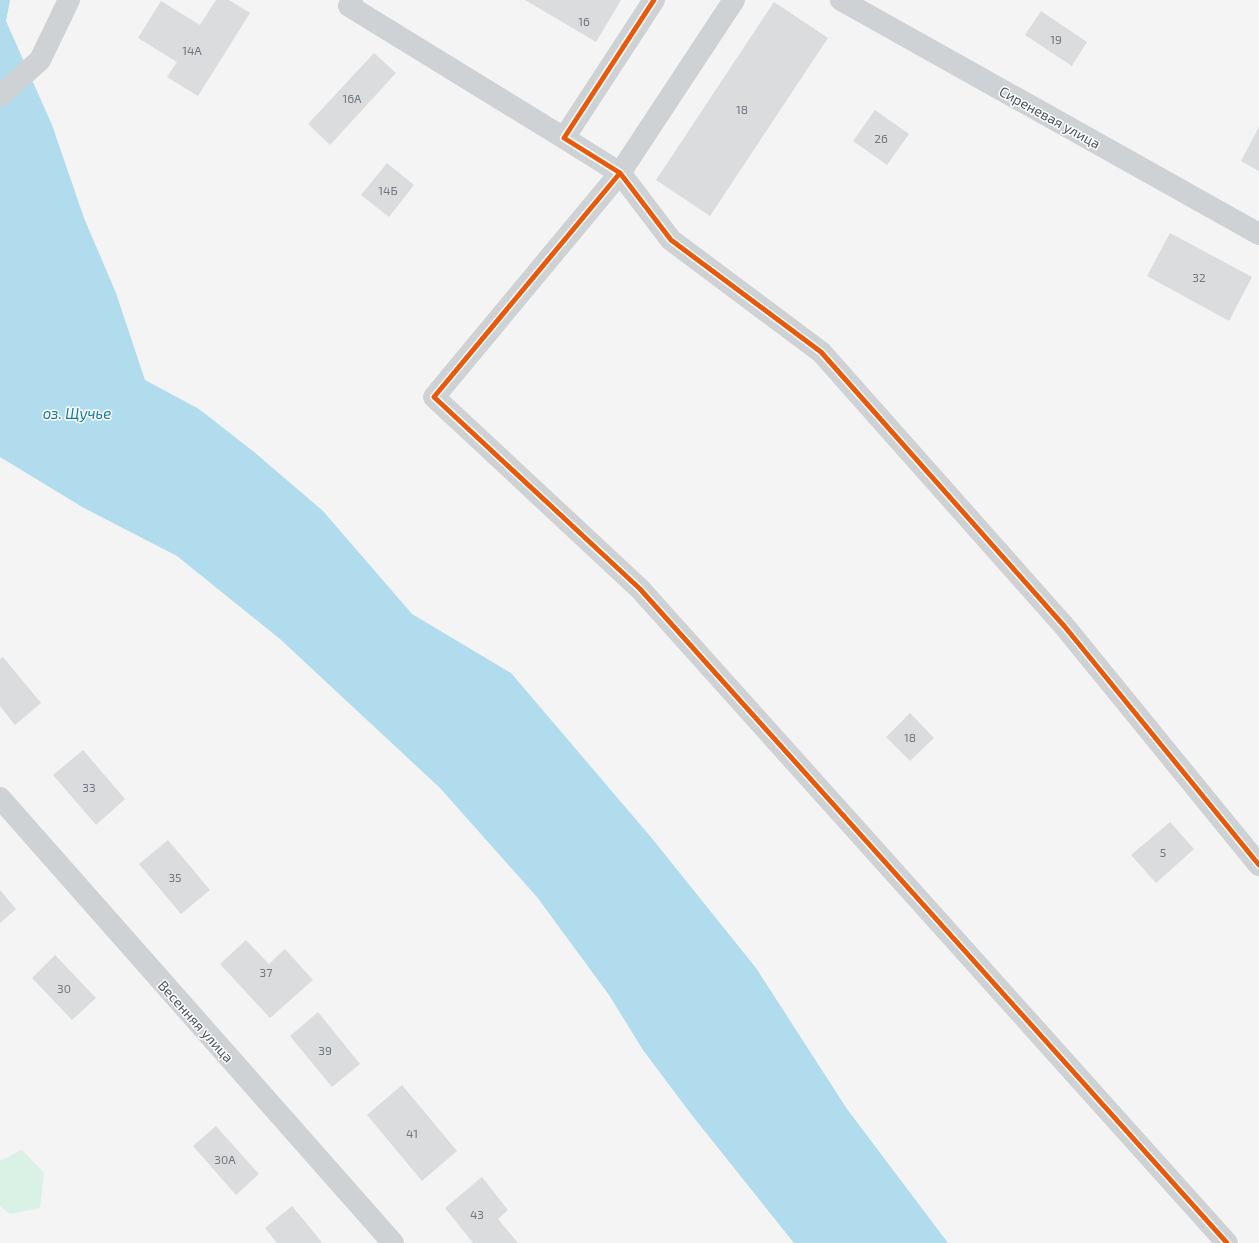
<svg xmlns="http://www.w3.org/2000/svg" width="1259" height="1243" font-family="'Exo 2',sans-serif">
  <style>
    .green { fill: #daf1e5 }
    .water { fill: #b0dcee }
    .building { fill: #dbdcde }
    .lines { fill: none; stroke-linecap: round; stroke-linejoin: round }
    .minor { stroke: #cfd2d4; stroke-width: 22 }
    .cycleway-casing { stroke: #fff; stroke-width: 8 }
    .cycleway { stroke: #e8590c; stroke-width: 5 }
    .labels { text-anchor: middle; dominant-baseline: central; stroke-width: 3; stroke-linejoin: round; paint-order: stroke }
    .number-label { font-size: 12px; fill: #707881 }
    .street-label { font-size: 14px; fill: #4b5460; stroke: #fff }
    .water-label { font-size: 15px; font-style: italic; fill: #107aa5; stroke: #fff }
  </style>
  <rect width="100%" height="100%" fill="#f4f4f4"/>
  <path class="green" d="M22,1150L44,1173L40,1208L10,1214L0,1206V1161Z"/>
  <path class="water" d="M0,0H10L6,21L52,125L84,218L116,293L145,380L199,409L254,452L323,511L412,614L511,673L650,836L756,968L847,1109L948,1243H794L691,1114L643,1050L609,995L537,897L440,788L280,639L177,556L84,508L0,457Z"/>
  <path class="building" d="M216,0H229L250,13L198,96L167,77L177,62L138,38L161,1L200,25Z
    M525,0H621L596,42Z
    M774,2L828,38L710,216L656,180Z
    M1041,11L1087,42L1072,66L1025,35Z
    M374,53L396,73L330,145L308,124Z
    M875,110L909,134L887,165L853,141Z
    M1259,127V171L1241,161Z
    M387,163L414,185L389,217L361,195Z
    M1170,233L1252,277L1229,321L1147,276Z
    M3,657L41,703L15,725L0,706V659Z
    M910,713L934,738L910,761L886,737Z
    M83,750L125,799L96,825L53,775Z
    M1170,822L1194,849L1156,883L1131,855Z
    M168,840L210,890L181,914L139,864Z
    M0,890L16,909L0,923Z
    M246,940L269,964L285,949L313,980L270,1018L220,964Z
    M55,955L96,998L72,1020L32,978Z
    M318,1012L360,1064L332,1087L290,1036Z
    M402,1085L457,1151L422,1181L367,1115Z
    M216,1126L259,1174L236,1195L193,1146Z
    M482,1177L508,1210L498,1219L518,1243H473L445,1208Z
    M292,1206L316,1235L322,1243H277L265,1228Z"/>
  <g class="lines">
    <path class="minor" d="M352,0L349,6L564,138
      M654,0L564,138L620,173L434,397L640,589L1227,1243
      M734,0L620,173L671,240L821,352L1065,627L1259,865
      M841,0L1259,234
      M0,96L40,60L69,0
      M0,798L393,1243"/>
    <g class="cycleway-casing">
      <path id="cycleway" d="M654,0L564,138L620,173L434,397L640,589L1227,1243
        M620,173L671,240L821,352L1065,627L1259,865"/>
    </g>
    <use href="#cycleway" class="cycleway"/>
  </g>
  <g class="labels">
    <g class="number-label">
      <text x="584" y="21">16</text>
      <text x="1056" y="39">19</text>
      <text x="192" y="50">14А</text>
      <text x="352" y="98">16А</text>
      <text x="742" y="109">18</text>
      <text x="881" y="138">26</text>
      <text x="388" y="190">14Б</text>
      <text x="1199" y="277">32</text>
      <text x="910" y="737">18</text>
      <text x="89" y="787">33</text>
      <text x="1163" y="852">5</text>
      <text x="175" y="877">35</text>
      <text x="266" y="972">37</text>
      <text x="64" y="988">30</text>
      <text x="325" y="1050">39</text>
      <text x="412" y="1133">41</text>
      <text x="225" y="1159">30А</text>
      <text x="477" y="1214">43</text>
    </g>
    <g class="street-label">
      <text transform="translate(1050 117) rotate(29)">Сиреневая улица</text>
      <text transform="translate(196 1021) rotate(48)">Весенняя улица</text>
    </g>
    <g class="water-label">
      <text x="77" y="413">оз. Щучье</text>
    </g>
  </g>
</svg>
